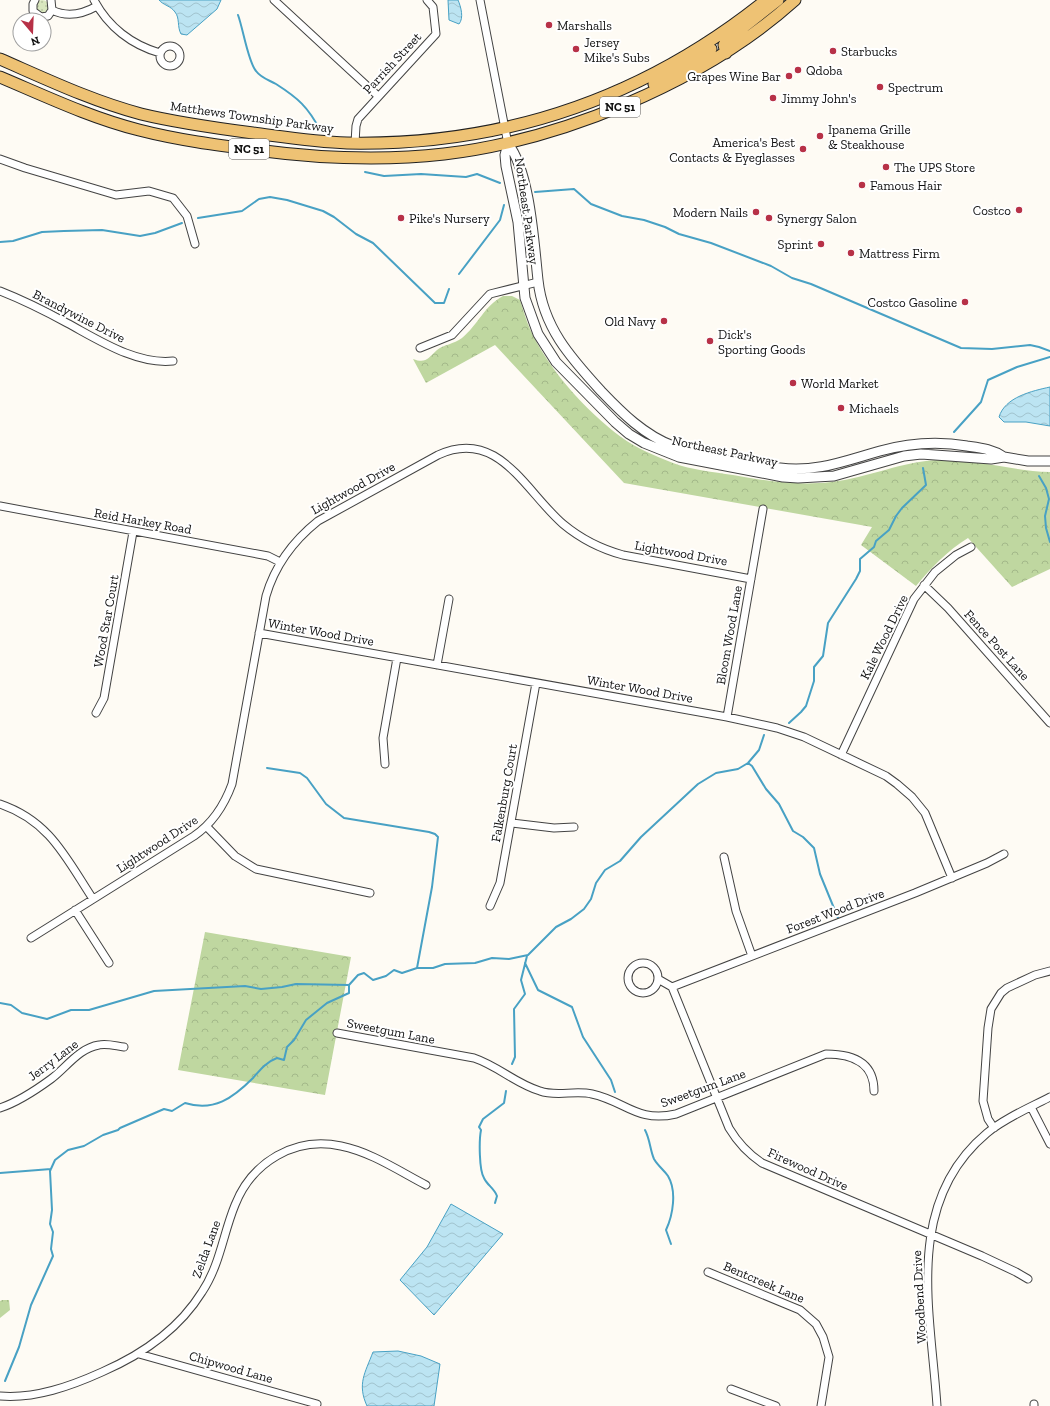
<svg xmlns="http://www.w3.org/2000/svg" width="1050" height="1406" font-family="'Zilla Slab',serif">
  <style>
    .grass { fill: url(#grass-dots) }
    .forest { fill: url(#forest-crowns) }
    .water { fill: url(#water-waves); stroke: #48a1c4 }
    .lines { fill: none; stroke-linecap: round; stroke-linejoin: round }
    .stream { stroke: #48a1c4; stroke-width: 2 }
    .minor-casing { stroke: #434343; stroke-width: 9 }
    .tertiary-casing { stroke: #434343; stroke-width: 11 }
    .primary-casing { stroke: #212121; stroke-width: 13 }
    .minor { stroke: #fff; stroke-width: 7 }
    .tertiary { stroke: #fff; stroke-width: 9 }
    .primary { stroke: #eec274; stroke-width: 11 }
    .poi-dot { fill: #b73147; stroke: #fff; stroke-width: 1.5 }
    .labels { text-anchor: middle; dominant-baseline: central; stroke-width: 4; stroke-linejoin: round; paint-order: stroke }
    .shield { fill: #fff; stroke: #585858; stroke-width: 1 }
    .shield-label { font-size: 12px; font-weight: bold; fill: #101010 }
    .poi-label { font-size: 13px; fill: #101010; stroke: #fff; text-anchor: start }
    .street-label { font-size: 13px; fill: #101010; stroke: #fff }
  </style>
  <defs>
    <pattern id="grass-dots" width="8" height="8" patternUnits="userSpaceOnUse"><rect width="8" height="8" fill="#d9e7bf"/><path d="M2 2h.1M6 6h.1" fill="none" stroke="#b9c5a3" stroke-width="1.8" stroke-linecap="round"/></pattern>
    <pattern id="forest-crowns" width="20" height="18" patternUnits="userSpaceOnUse"><rect width="20" height="18" fill="#bfd7a0"/><path d="M2 6a3 3 0 1 1 6 0M12 15a3 3 0 1 1 6 0" fill="none" stroke="#a3b889"/></pattern>
    <pattern id="water-waves" width="16" height="10" patternUnits="userSpaceOnUse"><rect width="16" height="10" fill="#bce4f2"/><path d="M0 5q4-4 8 0t8 0" fill="none" stroke="#a1c3ce"/></pattern>
  </defs>
  <rect width="100%" height="100%" fill="#fefbf4"/>
  <path class="grass" d="M35 7a7 7 0 1 1 14 0a7 7 0 1 1-14 0Z"/>
  <path class="forest" d="M503,296H512L520,300C523,309 526,320 530,329C548,369 586,411 621,437C636,448 655,456 673,463C692,470 713,472 733,475C766,481 798,486 831,482C868,478 902,461 940,460C977,459 1013,471 1050,472V569L1012,587L968,538C947,551 932,567 916,586L861,545L872,527L624,483L495,345L426,383L413,359C426,364 428,358 437,350C443,345 454,344 462,338C478,325 484,306 503,296Z
    M205,932L351,957L325,1095L178,1070Z
    M2,1300H9L10,1310L0,1318V1301Z"/>
  <path class="water" d="M159,0H221L217,9L187,35L181,34C177,27 180,18 175,12C171,6 163,5 159,0Z
    M448,0H458C461,7 464,18 459,24L449,20Z
    M1050,387V426L1026,422H1004L999,417C1005,397 1032,391 1050,387Z
    M451,1204L503,1234L434,1315L400,1280L427,1247Z
    M398,1351L421,1356L440,1364L434,1406H367C357,1384 365,1373 373,1352Z"/>
  <g class="lines">
    <path class="stream" d="M238,15C243,28 248,62 256,71C261,78 269,80 276,84C298,98 308,107 320,130
      M365,172L384,176L421,174L466,177L477,174L500,183
      M535,192L574,189L591,204L622,216L644,220L665,227L679,234L711,243L771,266L792,278L811,284L961,348L992,349L1030,345L1039,347L1050,351
      M198,218L242,211L259,199L270,197L287,200L323,211L334,217L356,234L373,243L435,303H444L449,289
      M0,242L13,241L42,232L64,231L102,230L140,236L155,233L182,223
      M459,274L500,220L504,205
      M954,432L981,402L988,380L1017,367L1050,357
      M1039,476L1046,488L1049,499L1045,516L1046,528L1050,542
      M789,723L801,712L806,706L814,681V667L823,656L828,623L856,579L860,571V559L874,547L876,541L889,530L896,516L902,508L926,485L923,468
      M748,763L752,766L766,789L779,804L793,831L803,837L814,848L820,874L838,918
      M267,768L300,773L307,778L326,804L344,818L429,832L435,834L438,837L432,887L417,968
      M525,963L538,990L572,1007L583,1037L611,1080L615,1092
      M0,1003L11,1005L22,1013L47,1019L71,1010H89L154,991L245,986L261,989L282,987L296,984L349,985L358,975L364,973L373,980L386,976L394,970L402,973L417,968H433L445,964L475,963L492,958L509,959L528,955L556,927L571,919L584,909L591,899L596,883L605,870L620,861L641,837L698,784L716,773L738,769L748,763L759,750L764,735
      M512,1064L515,1057L514,1009L525,994L521,980L527,956
      M645,1130C650,1139 650,1150 654,1159C658,1166 664,1170 668,1176C677,1191 673,1215 666,1230L671,1244
      M0,1173L51,1169
      M495,1203L497,1196C494,1188 487,1185 484,1178C479,1170 479,1140 481,1130L479,1127L483,1119L504,1103L506,1091
      M5,1381L19,1347L31,1305L53,1256L51,1249L53,1232L50,1224L52,1210L50,1171L55,1160L68,1150L84,1146L103,1135L118,1130L120,1128L164,1109L172,1111L185,1103C214,1112 233,1098 253,1078C260,1070 266,1062 277,1058L284,1060L287,1047L294,1040L306,1020L327,1003L349,993V985"/>
    <g class="minor-casing">
      <path id="minor" d="M35,0L33,4V11L41,17L48,16L52,10L51,0
        M94,0C108,27 132,45 160,53
        M274,0L378,96
        M480,0L508,144
        M52,10C68,18 83,14 97,6
        M160 56a10 10 0 1 1 20 0a10 10 0 1 1-20 0Z
        M355,143L356,126L358,119L436,34L433,7L427,0
        M0,159L25,168L116,195L149,191L173,198L187,216L195,244
        M0,291C23,300 45,311 67,323C97,339 136,365 173,361
        M420,348L452,335L490,294L538,282
        M0,506L268,556L280,562
        M924,585L948,608L1050,723
        M259,633L727,717L777,728L804,737L886,776L897,784L912,797L925,813L952,878
        M437,665L449,599
        M96,713L104,698L133,532
        M727,717L763,509
        M841,755L914,599L935,572L956,555L971,547
        M385,764L383,738L397,658
        M0,804C50,821 66,858 93,899
        M512,823L554,828L574,827
        M207,827L235,856L256,869L370,893
        M724,857L736,911L752,956
        M490,906L500,883L536,683
        M75,910L109,963
        M31,938L194,836C213,823 224,806 232,784L266,596C275,565 293,541 318,521L438,455C498,427 525,491 563,524C581,539 601,549 623,555L751,579
        M628 978a15 15 0 1 1 30 0a15 15 0 1 1-30 0Z
        M658,979L672,987
        M672,987L729,1128C738,1143 747,1153 762,1163L982,1256L1016,1272L1028,1279
        M672,987L915,893L987,863L1004,854
        M337,1033L474,1058C498,1066 516,1084 540,1091C556,1097 575,1090 592,1094C625,1101 637,1123 676,1114L826,1054C852,1054 874,1062 874,1091
        M1031,1107L1050,1144
        M0,1108C18,1102 36,1090 51,1079C66,1068 79,1048 99,1045C106,1043 116,1046 124,1047
        M994,1128L988,1119L983,1101L988,1028L991,1009L1001,993L1007,988L1035,975L1050,971
        M708,1272L800,1310L816,1324L823,1337L829,1357L821,1406
        M139,1354L317,1404
        M731,1389L776,1406
        M0,1396C35,1399 71,1386 102,1372C141,1355 179,1329 202,1292C220,1265 223,1234 235,1205C252,1162 295,1136 341,1146C371,1152 399,1171 426,1185
        M1034,1404V1406
        M937,1406C931,1312 903,1203 987,1133C1005,1118 1029,1108 1050,1097"/>
    </g>
    <g class="tertiary-casing">
      <path id="tertiary" d="M508,144L505,155L506,166L518,222L525,298L538,334L556,362L615,422L629,434L644,443L679,457L783,477L798,478L834,476L904,456L921,454L991,459L1004,457L1028,461H1050
        M508,144C530,171 534,244 538,280C543,327 570,357 601,391C622,413 644,435 673,446C706,459 745,463 780,468C816,473 847,460 880,451C909,443 938,441 967,446C981,448 992,449 1004,457"/>
    </g>
    <g class="primary-casing">
      <path id="primary" d="M726,53L724,45L727,40L778,0
        M0,59C46,79 92,101 141,114C178,123 215,128 253,133C284,137 315,142 347,143C504,146 643,99 766,0
        M0,77C45,96 91,118 139,130C178,140 216,145 256,150C392,168 498,158 626,104C687,78 745,45 795,0
        M654,84L711,49"/>
    </g>
    <use href="#minor" class="minor"/>
    <use href="#tertiary" class="tertiary"/>
    <use href="#primary" class="primary"/>
  </g>
  <g class="poi-dot">
    <circle cx="549" cy="25" r="4"/>
    <circle cx="576" cy="49" r="4"/>
    <circle cx="833" cy="51" r="4"/>
    <circle cx="798" cy="70" r="4"/>
    <circle cx="789" cy="76" r="4"/>
    <circle cx="880" cy="87" r="4"/>
    <circle cx="773" cy="98" r="4"/>
    <circle cx="820" cy="136" r="4"/>
    <circle cx="803" cy="149" r="4"/>
    <circle cx="886" cy="167" r="4"/>
    <circle cx="862" cy="185" r="4"/>
    <circle cx="1019" cy="210" r="4"/>
    <circle cx="756" cy="212" r="4"/>
    <circle cx="401" cy="218" r="4"/>
    <circle cx="769" cy="218" r="4"/>
    <circle cx="821" cy="244" r="4"/>
    <circle cx="851" cy="253" r="4"/>
    <circle cx="965" cy="302" r="4"/>
    <circle cx="664" cy="321" r="4"/>
    <circle cx="710" cy="341" r="4"/>
    <circle cx="793" cy="383" r="4"/>
    <circle cx="841" cy="408" r="4"/>
  </g>
  <g class="labels">
    <g class="shield">
      <rect x="600" y="97" width="40" height="20" rx="3"/>
      <rect x="229" y="139" width="40" height="20" rx="3"/>
    </g>
    <g class="shield-label">
      <text x="620" y="107">NC 51</text>
      <text x="249" y="149">NC 51</text>
    </g>
    <g class="poi-label">
      <text x="557" y="25">Marshalls</text>
      <text x="584" y="42">Jersey<tspan x="584" dy="15">Mike's Subs</tspan></text>
      <text x="841" y="51">Starbucks</text>
      <text x="806" y="70">Qdoba</text>
      <text x="781" y="76" text-anchor="end">Grapes Wine Bar</text>
      <text x="888" y="87">Spectrum</text>
      <text x="781" y="98">Jimmy John's</text>
      <text x="828" y="129">Ipanema Grille<tspan x="828" dy="15">&amp; Steakhouse</tspan></text>
      <text x="795" y="142" text-anchor="end">America's Best<tspan x="795" dy="15">Contacts &amp; Eyeglasses</tspan></text>
      <text x="894" y="167">The UPS Store</text>
      <text x="870" y="185">Famous Hair</text>
      <text x="1011" y="210" text-anchor="end">Costco</text>
      <text x="748" y="212" text-anchor="end">Modern Nails</text>
      <text x="409" y="218">Pike's Nursery</text>
      <text x="777" y="218">Synergy Salon</text>
      <text x="813" y="244" text-anchor="end">Sprint</text>
      <text x="859" y="253">Mattress Firm</text>
      <text x="957" y="302" text-anchor="end">Costco Gasoline</text>
      <text x="656" y="321" text-anchor="end">Old Navy</text>
      <text x="718" y="334">Dick's<tspan x="718" dy="15">Sporting Goods</tspan></text>
      <text x="801" y="383">World Market</text>
      <text x="849" y="408">Michaels</text>
    </g>
    <g class="street-label">
      <text transform="translate(392 63) rotate(-47)">Parrish Street</text>
      <text transform="translate(252 117) rotate(8)">Matthews Township Parkway</text>
      <text transform="translate(527 211) rotate(82)">Northeast Parkway</text>
      <text transform="translate(79 316) rotate(27)">Brandywine Drive</text>
      <text transform="translate(725 451) rotate(12)">Northeast Parkway</text>
      <text transform="translate(353 488) rotate(-29)">Lightwood Drive</text>
      <text transform="translate(143 521) rotate(10)">Reid Harkey Road</text>
      <text transform="translate(681 553) rotate(10)">Lightwood Drive</text>
      <text transform="translate(106 621) rotate(-80)">Wood Star Court</text>
      <text transform="translate(321 632) rotate(10)">Winter Wood Drive</text>
      <text transform="translate(729 635) rotate(-80)">Bloom Wood Lane</text>
      <text transform="translate(884 637) rotate(-64)">Kale Wood Drive</text>
      <text transform="translate(997 645) rotate(48)">Fence Post Lane</text>
      <text transform="translate(640 689) rotate(10)">Winter Wood Drive</text>
      <text transform="translate(504 793) rotate(-80)">Falkenburg Court</text>
      <text transform="translate(157 844) rotate(-33)">Lightwood Drive</text>
      <text transform="translate(835 911) rotate(-21)">Forest Wood Drive</text>
      <text transform="translate(391 1031) rotate(11)">Sweetgum Lane</text>
      <text transform="translate(53 1060) rotate(-37)">Jerry Lane</text>
      <text transform="translate(703 1088) rotate(-20)">Sweetgum Lane</text>
      <text transform="translate(808 1169) rotate(24)">Firewood Drive</text>
      <text transform="translate(206 1249) rotate(-70)">Zelda Lane</text>
      <text transform="translate(764 1282) rotate(23)">Bentcreek Lane</text>
      <text transform="translate(919 1297) rotate(-93)">Woodbend Drive</text>
      <text transform="translate(231 1367) rotate(16)">Chipwood Lane</text>
    </g>
  </g>
  <g transform="translate(32 32) rotate(161)"><circle r="19" fill="#ffffff" stroke="#9f9f9f"/>
  <path d="M0-3L7 15L0 10L-7 15Z" fill="#b73147"/>
  <text y="-6" font-size="11" font-weight="bold" text-anchor="middle" fill="#101010">N</text>
  </g>
</svg>
